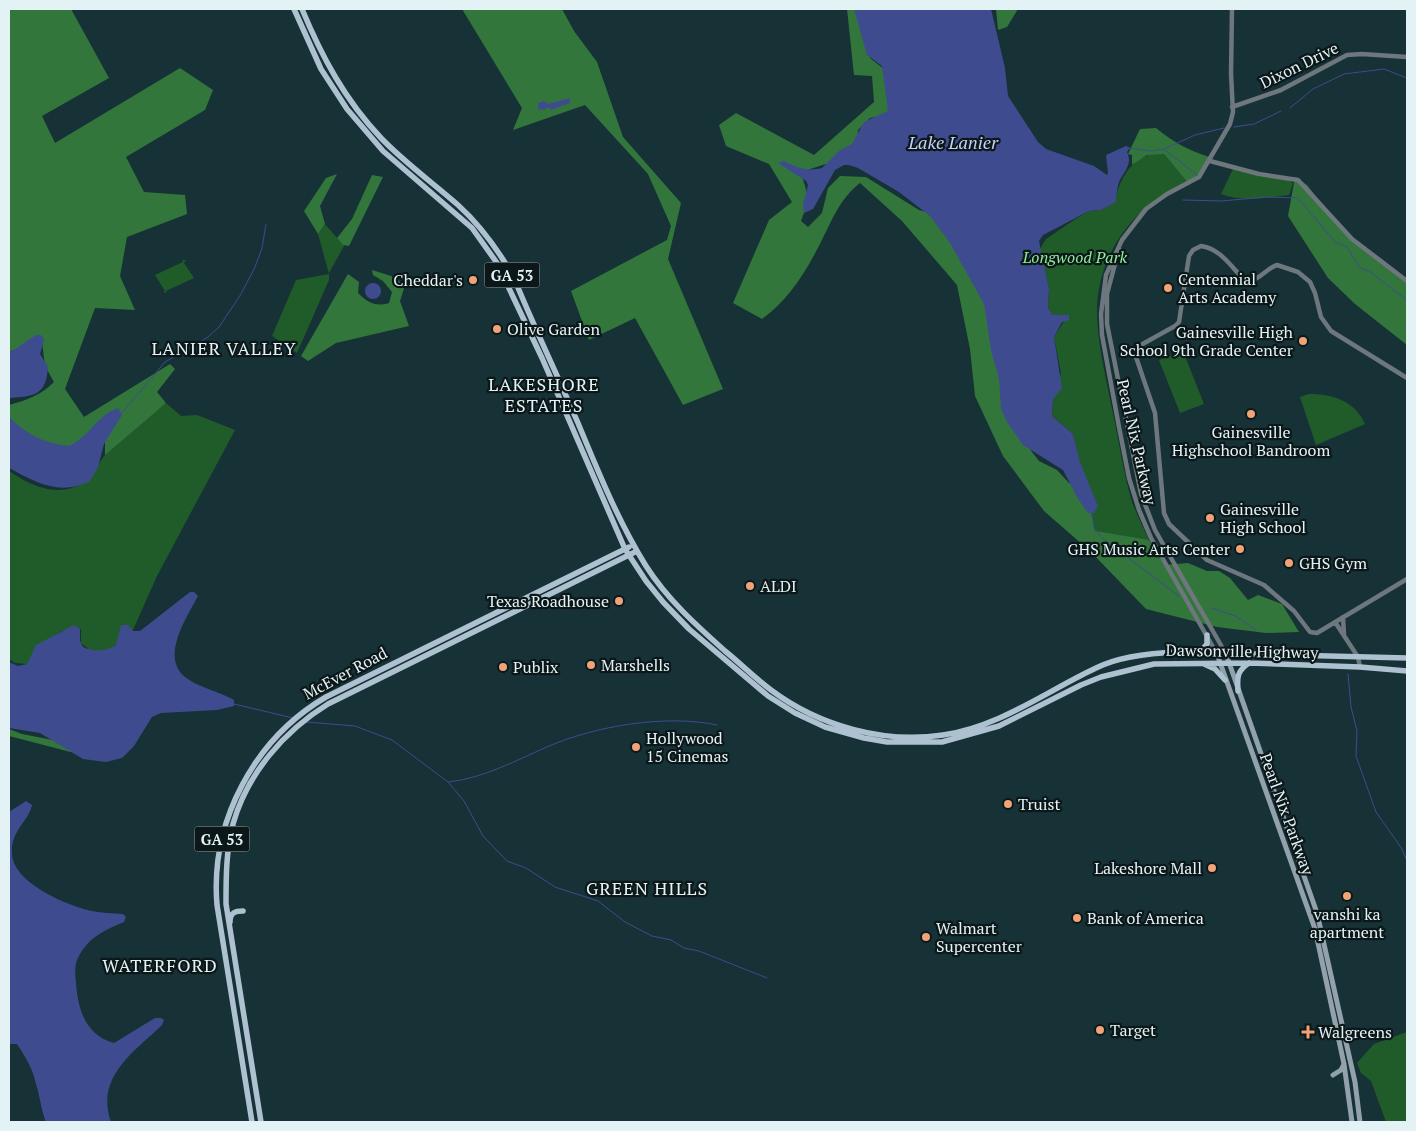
<svg xmlns="http://www.w3.org/2000/svg" width="1416" height="1131" font-family="'PT Serif',serif">
  <style>
    .green { fill: #205c29 }
    .forest { fill: #33763c }
    .water { fill: #3f4b8f }
    .lines { fill: none; stroke-linecap: round; stroke-linejoin: round }
    .stream { stroke: #3f4b8f; stroke-width: 1 }
    .tertiary { stroke: #6e777e; stroke-width: 4.5 }
    .secondary { stroke: #92a1ac; stroke-width: 5 }
    .primary { stroke: #aec1d0; stroke-width: 5.5 }
    .poi-dot { fill: #efa377; stroke: #0c1719; stroke-width: 2 }
    .labels { text-anchor: middle; dominant-baseline: central; stroke-width: 4.5; stroke-linejoin: round; paint-order: stroke }
    .shield { fill: #0c1719; stroke: #a2b1b3; stroke-width: 1 }
    .shield-label { font-size: 15px; font-weight: bold; fill: #e3f3f5 }
    .street-label { font-size: 16px; fill: #e3f3f5; stroke: #0c1719 }
    .park-label { font-size: 16px; font-style: italic; fill: #91ec9a; stroke: #0c1719 }
    .poi-label { font-size: 16px; fill: #e3f3f5; stroke: #0c1719; text-anchor: start }
    .water-label { font-size: 18px; font-style: italic; fill: #c5d0f8; stroke: #0c1719 }
    .neighbourhood-label { font-size: 18px; letter-spacing: 1px; fill: #e3f3f5; stroke: #0c1719 }
  </style>
  <rect width="100%" height="100%" fill="#163236"/>
  <path class="green" d="M1156,153L1164,154L1188,183C1133,205 1096,255 1097,315C1098,346 1106,378 1112,409C1119,440 1123,472 1132,502C1137,515 1143,527 1149,540L1099,534L1095,530L1073,434L1052,416L1053,399L1061,373L1054,337L1068,315H1053L1048,308L1049,289L1040,250H1030L1040,249L1046,239L1077,218L1089,211L1101,210L1115,202C1119,179 1131,158 1156,153Z
    M1233,169L1262,177L1288,179L1293,183L1289,195C1267,198 1242,202 1221,194Z
    M325,224L344,246L329,273V280L297,353L272,336L296,280L329,274L318,234Z
    M182,260H186L184,263L194,278L166,291L167,293L163,292L165,291L155,275L183,262Z
    M1183,351L1204,404L1180,413L1159,360Z
    M1309,394C1333,394 1355,401 1365,424L1316,445L1300,397Z
    M166,403L181,416L197,415L235,430L157,576L133,630L110,650L94,653L81,643V629C58,624 41,648 27,664L15,663L9,659V471C35,489 66,501 92,475C98,468 100,459 107,453C126,435 146,419 166,403Z
    M1407,1032V1122H1386L1371,1081L1361,1073L1357,1063L1374,1044Z"/>
  <path class="forest" d="M9,9H71L109,78L42,116L55,143L180,68L213,90L205,110L126,157L144,192L185,195L187,214L127,237L120,276L135,310L95,308L65,389L84,417L170,364L175,369L157,392L166,403L105,455V438L69,448L40,441L16,430L9,416V405C27,400 41,395 54,382L45,366L42,342L9,352Z
    M462,9H562L574,31L597,62L623,137L681,203L668,259L723,389L683,405L635,318L589,340L571,291L667,240L671,226L648,174L585,105L513,130L522,108Z
    M847,9H862L870,58L884,69L892,114L870,118L858,130L857,148L832,162L804,171L801,175C809,192 808,204 801,221L808,227L822,213L828,188L840,176L866,177L919,210L937,215L977,280L992,321L1016,431L1039,461L1057,470L1069,483L1084,488L1080,462L1095,531L1149,540L1164,565L1188,563L1207,571H1219L1230,578L1248,600L1258,595L1282,604L1299,632L1266,633L1217,627L1146,609L1091,552L1044,511L1003,456L975,396L970,349L957,285L902,221L860,183C836,201 828,232 813,257C800,281 784,303 762,319L733,303L769,220L792,202L769,164L726,146L719,125L736,113L814,155L874,102L872,76L854,75Z
    M996,9H1018L1007,27L998,30Z
    M1156,128C1173,142 1188,150 1209,157L1201,172L1188,183L1164,154L1147,155L1132,165V155L1128,154L1140,129Z
    M337,174L320,206L325,224L318,234L304,211L326,178Z
    M372,175L383,177L349,246L343,245L337,238L352,219Z
    M1295,177L1307,185L1342,229L1407,282V345L1355,304L1328,278L1288,216Z
    M372,270L391,276L405,285L400,301L409,326L336,343L308,361L301,356L348,274L359,282L358,293C368,303 376,307 389,303L392,292L383,281L373,275Z
    M9,729L22,734L58,741L86,756L9,736Z"/>
  <path class="water" d="M854,9H991L1005,68L1008,96L1038,142L1046,149L1094,166L1107,175L1108,173L1106,155L1126,146L1130,148L1127,152C1133,164 1124,172 1119,182C1117,189 1116,196 1116,202L1101,210L1089,211L1043,235L1039,241L1049,289L1048,308L1053,315H1069V320L1062,322L1054,337L1062,388L1053,399L1052,416L1073,434L1080,462L1098,506L1094,513H1088L1078,499L1063,470L1023,445L1007,422L1001,409L999,379L991,350L984,304L950,243L930,216L899,192L858,168L849,165H844L835,170L813,209L804,213L803,204L808,185L806,181L778,163L784,161C796,167 807,172 822,168L839,151L852,144L864,122L888,111L882,66L867,55Z
    M570,98V103L551,110L548,107L544,110L538,109V103L544,101L548,104Z
    M365 291a8 8 0 1 1 16 0a8 8 0 1 1-16 0Z
    M36,335H41L44,340L40,354L48,367C46,396 34,396 9,398V353Z
    M118,408L122,415L104,444L98,467L90,481C60,496 37,483 9,468V417C27,435 44,443 69,446C90,436 97,415 118,408Z
    M190,592H194L198,596C187,617 160,657 185,677C199,688 219,691 234,700V706L217,710L161,713L152,717L134,746L122,758L106,762L83,759L40,733L9,728V662L18,666L27,664L36,645L74,625L80,629V641L83,647C94,652 106,652 116,645L121,625H128L133,631H140Z
    M26,801L32,805C29,821 10,831 12,854C13,883 68,906 92,911C102,913 113,913 123,914L126,917L124,922C105,930 89,937 79,956C74,964 75,974 76,983C78,1009 85,1035 114,1043L155,1018H161L164,1020L162,1025C134,1052 95,1077 111,1122H46C41,1109 40,1097 36,1084C33,1069 25,1056 17,1044H9V812Z"/>
  <g class="lines">
    <path class="stream" d="M1290,108L1313,89L1344,74L1384,69L1407,78
      M1234,127L1254,124L1281,111
      M1129,148L1151,151L1164,149L1195,135L1224,128
      M1165,150L1197,175
      M1183,200L1221,201L1267,197L1298,198L1335,242L1347,247L1360,268L1370,272L1407,300
      M121,414L165,362L208,337L219,327L241,294L255,267L262,248L266,224
      M1091,511L1094,528L1103,539L1179,596
      M1211,608L1235,616L1256,630
      M1348,674L1351,707L1357,731L1356,756L1376,812L1402,849L1407,861
      M234,704L293,718
      M306,722L355,726L392,740L448,782L464,801L483,836L507,861L526,868L555,887L598,901L625,922L652,936L671,940L684,948L699,951L767,978
      M449,782C484,778 517,760 549,746C596,726 666,714 717,725"/>
    <path class="tertiary" d="M1232,107L1281,90L1347,55L1362,54L1407,57
      M1210,161L1259,174L1298,180L1352,239L1407,281
      M1119,249L1107,294V324L1141,494L1155,530L1226,654
      M1407,378L1331,331L1321,317L1315,293L1310,282L1298,272L1277,265C1267,268 1260,279 1250,281C1239,282 1226,249 1201,246L1193,250L1189,256L1179,322L1175,326L1139,346L1135,354L1155,413L1164,513L1169,524L1207,560L1264,585L1294,611L1310,632L1317,633L1407,579
      M1343,617L1344,634
      M1335,622L1358,657L1360,667
      M1217,654L1151,538L1139,510L1129,478L1119,427L1102,335L1101,314L1106,275L1122,240L1146,209L1167,194L1199,177L1230,124L1233,112L1231,74L1232,9"/>
    <path class="secondary" d="M1217,654L1315,929L1344,1064L1352,1122
      M1226,654L1317,913L1355,1082L1360,1122
      M1333,1075L1341,1070L1344,1064"/>
    <path class="primary" d="M294,9L321,69L347,109L383,151L472,228L497,263L542,358L625,549L646,581L663,602L689,629L768,696L795,713L825,727L864,738L887,742H942L999,726L1081,685L1101,677L1154,664L1249,663L1360,667L1407,671
      M302,9C322,57 345,100 381,138C405,163 433,183 458,205C481,226 499,251 514,278C534,327 557,374 578,423C598,471 618,521 646,566C667,599 696,625 725,651C741,664 755,678 771,690C819,726 884,744 943,735C999,727 1045,692 1096,668C1120,656 1151,653 1178,652L1407,658
      M1199,653L1207,644V635
      M1204,664L1215,669L1225,680
      M1238,691C1237,677 1237,671 1249,663
      M230,922C230,912 236,911 243,911
      M252,1122L217,905C210,822 254,739 326,697L629,547
      M261,1122L226,904C226,878 226,850 233,824C247,774 284,731 328,704L637,551"/>
  </g>
  <g class="poi-dot">
    <circle cx="473" cy="280" r="5"/>
    <circle cx="1168" cy="288" r="5"/>
    <circle cx="497" cy="329" r="5"/>
    <circle cx="1303" cy="341" r="5"/>
    <circle cx="1251" cy="414" r="5"/>
    <circle cx="1210" cy="518" r="5"/>
    <circle cx="1240" cy="549" r="5"/>
    <circle cx="1289" cy="563" r="5"/>
    <circle cx="750" cy="586" r="5"/>
    <circle cx="619" cy="601" r="5"/>
    <circle cx="591" cy="665" r="5"/>
    <circle cx="503" cy="667" r="5"/>
    <circle cx="636" cy="747" r="5"/>
    <circle cx="1008" cy="804" r="5"/>
    <circle cx="1212" cy="868" r="5"/>
    <circle cx="1347" cy="896" r="5"/>
    <circle cx="1077" cy="918" r="5"/>
    <circle cx="926" cy="937" r="5"/>
    <circle cx="1100" cy="1030" r="5"/>
    <path d="M1305.5 1024.5h5v5h5v5h-5v5h-5v-5h-5v-5h5z"/>
  </g>
  <g class="labels">
    <g class="shield">
      <rect x="484.5" y="262.5" width="55" height="25" rx="4"/>
      <rect x="194.5" y="826.5" width="55" height="25" rx="4"/>
    </g>
    <g class="shield-label">
      <text x="512" y="275">GA 53</text>
      <text x="222" y="839">GA 53</text>
    </g>
    <g class="street-label">
      <text transform="translate(1299 65) rotate(-26)">Dixon Drive</text>
      <text transform="translate(1137 442) rotate(77)">Pearl Nix Parkway</text>
      <text transform="translate(1242 651) rotate(1)">Dawsonville Highway</text>
      <text transform="translate(345 673) rotate(-28)">McEver Road</text>
      <text transform="translate(1287 814) rotate(70)">Pearl Nix Parkway</text>
    </g>
    <g class="park-label">
      <text x="1075" y="257">Longwood Park</text>
    </g>
    <g class="poi-label">
      <text x="1178" y="279">Centennial<tspan x="1178" dy="18">Arts Academy</tspan></text>
      <text x="463" y="280" text-anchor="end">Cheddar's</text>
      <text x="507" y="329">Olive Garden</text>
      <text x="1293" y="332" text-anchor="end">Gainesville High<tspan x="1293" dy="18">School 9th Grade Center</tspan></text>
      <text x="1251" y="432" text-anchor="middle">Gainesville<tspan x="1251" dy="18">Highschool Bandroom</tspan></text>
      <text x="1220" y="509">Gainesville<tspan x="1220" dy="18">High School</tspan></text>
      <text x="1230" y="549" text-anchor="end">GHS Music Arts Center</text>
      <text x="1299" y="563">GHS Gym</text>
      <text x="760" y="586">ALDI</text>
      <text x="609" y="601" text-anchor="end">Texas Roadhouse</text>
      <text x="601" y="665">Marshells</text>
      <text x="513" y="667">Publix</text>
      <text x="646" y="738">Hollywood<tspan x="646" dy="18">15 Cinemas</tspan></text>
      <text x="1018" y="804">Truist</text>
      <text x="1202" y="868" text-anchor="end">Lakeshore Mall</text>
      <text x="1347" y="914" text-anchor="middle">vanshi ka<tspan x="1347" dy="18">apartment</tspan></text>
      <text x="1087" y="918">Bank of America</text>
      <text x="936" y="928">Walmart<tspan x="936" dy="18">Supercenter</tspan></text>
      <text x="1110" y="1030">Target</text>
      <text x="1318" y="1032">Walgreens</text>
    </g>
    <g class="water-label">
      <text x="953" y="142">Lake Lanier</text>
    </g>
    <g class="neighbourhood-label">
      <text x="224" y="348">LANIER VALLEY</text>
      <text x="544" y="384">LAKESHORE<tspan x="544" dy="21">ESTATES</tspan></text>
      <text x="647" y="888">GREEN HILLS</text>
      <text x="160" y="965">WATERFORD</text>
    </g>
  </g>
  <rect width="1416" height="1131" fill="none" stroke="#e3f3f5" stroke-width="20"/>
</svg>
